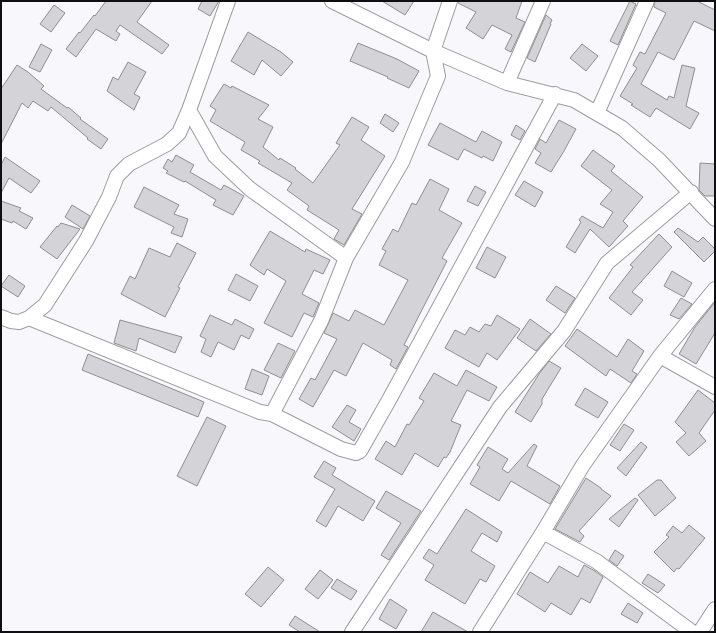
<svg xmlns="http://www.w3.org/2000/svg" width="716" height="633" font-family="'Golos Text',sans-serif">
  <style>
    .building { fill: #d4d3d8; stroke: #8f8e92 }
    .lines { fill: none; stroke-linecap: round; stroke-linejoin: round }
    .minor-casing { stroke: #9d9da1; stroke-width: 16 }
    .minor { stroke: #fff; stroke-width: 14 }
  </style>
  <rect width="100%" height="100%" fill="#f8f7fb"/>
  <path class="building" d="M106,1H152L137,22L169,45L162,54L120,25L116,31L120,34L116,41L96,29L76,57L66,49L79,32L80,33L94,15L95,16Z
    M202,1H219L210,16L198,9Z
    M382,1H414L405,15Z
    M458,1H522L516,18L525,22L511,52L505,49L512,35L492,25L483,39L466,28L476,12L458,3Z
    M630,1L636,4L618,45L610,41Z
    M655,1H697L715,10V31L694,21L674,60L658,52L641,84L667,100L669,96L674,98L682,65L695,68L686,106L699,113L690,129L656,108L650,117L631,105L633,104L620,96L637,68L633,65L640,52L645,54L666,13L654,7Z
    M54,5L65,13L51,32L40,24Z
    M546,15L552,20L550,24H551L535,62L527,58Z
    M248,32L281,52L293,62L281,76L262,60L254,75L231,61Z
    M358,43L397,59L419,71L409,88L387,78L388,77L350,61Z
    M41,44L52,50L40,72L29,67Z
    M582,44L598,56L586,71L570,58Z
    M128,62L146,72L134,94L140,97L134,110L107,91L113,77L118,80Z
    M17,65L28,72L44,86L41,89L67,108L68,107L81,118L80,119L108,139L101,149L87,139L88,138L51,107L48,111L33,101L28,108L22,103L1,144V89Z
    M224,84L231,88L232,86L269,105L258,119L273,127L263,147L279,160L280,158L296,168L295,169L313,183L340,145L336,143L352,117L369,127L361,140L385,156L352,209L362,214L344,245L334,239L339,230L307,210L309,206L287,190L292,183L258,163L260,161L241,150L245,142L210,121L216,110L210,106Z
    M385,114L399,123L393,132L380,123Z
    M559,120L576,129L564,151L551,172L535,163L541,153L535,149L540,139L546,143Z
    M440,123L476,142L482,131L502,142L493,161L483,156L482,158L464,149L458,160L428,145Z
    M516,125L525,131L520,140L511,135Z
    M593,150L615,166L611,171L643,197L623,221L628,226L609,247L590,229L575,253L566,247L581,222L579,220L582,216L603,228L613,212L600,204L612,190L581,166Z
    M176,155L194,165L190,172L221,190L224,185L244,196L233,215L213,205L216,200L185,181L184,182L166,173L168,171L163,168L168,159L172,162Z
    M5,157L40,181L31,193L9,178L1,193V165Z
    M700,163L715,164V196H705L699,190Z
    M430,179L449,189L439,210L462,223L442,258L447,261L404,345L408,347L396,369L390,365L392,360L363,343L346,376L334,370L313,407L299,399L311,378L315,380L337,339L324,333L333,313L349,321L355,310L384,325L408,280L379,265L386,251L382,249L393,229L398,232L412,203L416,205Z
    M524,181L543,192L535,207L515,195Z
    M475,186L486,192L478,206L467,201Z
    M144,187L179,205L174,214L188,219L182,237L171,233L174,227L134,207Z
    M1,201L21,208L19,211L33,218L26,229L13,221L12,223L1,219Z
    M72,205L90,216L83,229L65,217Z
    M61,223L80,229L57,259L40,247L57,226L58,227Z
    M678,228L698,242L703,237L715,249V251L704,262L674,232Z
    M270,231L305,252L306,249L330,260L323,274L314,270L302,294L319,303L313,317L304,313L292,337L264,323L286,281L267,269L264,275L250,265Z
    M659,234L672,247L632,292L643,300L631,315L609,298L633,267L630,265Z
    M177,243L196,253L178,287L180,288L165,317L121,294L130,276L135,279L149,248L170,257Z
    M487,247L506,257L495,278L476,268Z
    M672,271L692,283L684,297L664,286Z
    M236,274L258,286L250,301L228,290Z
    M9,275L25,286L18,297L1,286Z
    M556,286L575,298L565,313L546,300Z
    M681,298L692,304L679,319L670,315Z
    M715,302V333L696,364L679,354L695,327Z
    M210,315L232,325L235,319L254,329L249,339L241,335L234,350L218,342L211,357L201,352L206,339L200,336Z
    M497,315L520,329L497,360L487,353L479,367L445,348L455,330L465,335L470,327L479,332L485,324L491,326Z
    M530,319L551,334L536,351L517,338Z
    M120,320L182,337L175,353L139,338L136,351L114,343Z
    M577,329L617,357L628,339L644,351L632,371L637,374L631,383L610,369L606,376L565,346Z
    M278,343L295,351L281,378L264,370Z
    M88,354L204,402L198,417L82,370Z
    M549,361L561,368L542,399V404L531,422L515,412L539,374Z
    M252,369L269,376L262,395L245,389Z
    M466,370L497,387L489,401L467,390L451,421L461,425L450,452L446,458L444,457L438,467L415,453L402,475L375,459L386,441L395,447L407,424L409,425L424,401L419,398L434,373L457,386Z
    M585,388L608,402L598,418L575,405Z
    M698,390L715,403V410L699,433L706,441L689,456L676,442L686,433L675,422Z
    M347,405L356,410L349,422L361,429L354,441L332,427Z
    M207,417L226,426L197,486L177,476Z
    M624,424L634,430L620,451L610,445Z
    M641,442L647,447L626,476L617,468Z
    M534,444L537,446L527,466L560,486L550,504L511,481L499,501L470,484L480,467L477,465L488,447L508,459L502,469L508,473Z
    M324,461L336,468L332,475L375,501L363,521L338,506L326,527L316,521L335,489L314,477Z
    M586,478L601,488V489L611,496L579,531L584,536L580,542L555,529Z
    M657,480H661L676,498L655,516L638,495Z
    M386,491L421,511L389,560L381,555L401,523L376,508Z
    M635,498L638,500L619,527L609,519Z
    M466,509L502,532L497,542L482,533L471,551L495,566L486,582L480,579L465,604L425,580L434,565L423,558L429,549L437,554Z
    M689,525L705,538L679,569L677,568L674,572L654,552L669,537L666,535L673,526L682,533Z
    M615,550L624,556L617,566L609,560Z
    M584,565L595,571L603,577L590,603L581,598L571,615L551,603L545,612L517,594L530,572L548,583L559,566L578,577Z
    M268,567L284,580L261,607L245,594Z
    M320,570L333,580L318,599L305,589Z
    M648,574L665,585L658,593L642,583Z
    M337,579L357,591L351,600L331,588Z
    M390,599L407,610L396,629L379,619Z
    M628,603L643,613L637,623L621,614Z
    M433,612L468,632H421Z
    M295,616L320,632H300L289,625Z"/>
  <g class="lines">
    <g class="minor-casing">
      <path id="minor" d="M332,1L433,51L507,83L574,100L622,128L659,160L715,219
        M507,83L543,1
        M189,110L215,156L250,189L346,258
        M597,113L647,1
        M1,317L11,321L19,322L29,318L45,305L86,241L109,197L117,176L129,164L167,144L179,133L189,110L228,1
        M29,318L260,412L272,414L341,449L356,453L360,451L389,400L555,94
        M660,356L715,387
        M272,414L321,321L346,258L402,162L438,76L433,51L450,1
        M543,532L596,561L692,632
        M352,632L500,407L564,331L607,263L691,192
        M480,632L543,532L583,465L660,356L715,289
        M700,632L715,609"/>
    </g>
    <use href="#minor" class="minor"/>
  </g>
  <rect width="716" height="633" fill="none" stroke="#0f0f11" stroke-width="4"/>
</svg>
